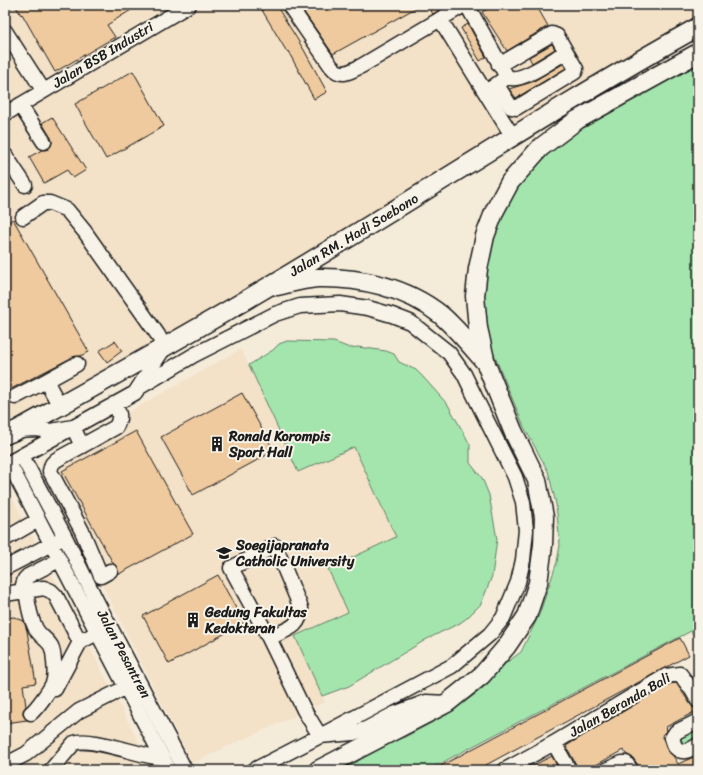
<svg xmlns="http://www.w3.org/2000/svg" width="703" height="775" font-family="Sriracha,sans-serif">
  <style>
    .built { fill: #f3e1c8 }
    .green { fill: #a4e5ae; stroke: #608065 }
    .building { fill: #efca9f; stroke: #1c1c1c }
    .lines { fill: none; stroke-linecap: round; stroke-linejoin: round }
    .minor-casing { stroke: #1c1c1c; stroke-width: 17 }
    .major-casing { stroke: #1c1c1c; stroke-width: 21 }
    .minor { stroke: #f7f3e8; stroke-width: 14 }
    .major { stroke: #f7f3e8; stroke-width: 18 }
    .labels { text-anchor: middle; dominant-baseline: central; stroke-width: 4; stroke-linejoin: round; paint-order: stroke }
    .street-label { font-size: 14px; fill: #1c1c1c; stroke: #f7f3e8 }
    .poi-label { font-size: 14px; font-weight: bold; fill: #1c1c1c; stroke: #f7f3e8; text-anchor: start }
  </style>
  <rect width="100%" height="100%" fill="#f5ebd9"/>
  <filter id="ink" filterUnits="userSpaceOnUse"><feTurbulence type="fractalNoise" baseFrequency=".025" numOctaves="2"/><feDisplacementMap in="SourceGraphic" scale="8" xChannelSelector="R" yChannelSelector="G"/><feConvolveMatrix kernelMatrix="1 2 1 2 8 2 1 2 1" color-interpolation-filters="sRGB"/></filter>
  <g filter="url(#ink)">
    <path class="built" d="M5,5H698V19L195,321L5,429Z
      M241,349L298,472L354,447L396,538L328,569L348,612L295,636L325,702L192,763L40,462Z
      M5,484L153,770H5Z"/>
    <path class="green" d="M698,59V644L691,631L428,770H337L357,762L379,745L403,738L448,714L481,690L506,663L521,652L539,615L557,562L560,545L556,504L548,471L524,427L493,352L487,334L481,293L498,218L529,166L546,156L583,126L604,114L642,94Z
      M287,341L334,342L350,348L358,347L386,351L394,354L399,362L416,370L423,377L448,405L466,437L470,445V463L482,478L489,495L497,539L492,576L481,604L467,618L460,623L427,639L349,686L322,696L295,636L348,612L328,569L396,537L354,447L298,472L249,365L273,350L279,344Z
      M698,725V737L684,745L679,735Z"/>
    <path class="building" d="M15,5H139L107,25L115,37L55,72L22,14L21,15Z
      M259,5H276L304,50L327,92L314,99L288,51L287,52Z
      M299,5H421L333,54Z
      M427,5H447L433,14Z
      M495,5H536L548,26L507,51L482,12Z
      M468,24L486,57L480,61L461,28Z
      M552,44L555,49L532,63L529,57Z
      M563,64L566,68L516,98L509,89L532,82Z
      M133,71L164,126L106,159L75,104Z
      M52,117L86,170L73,178L67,170L44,183L29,157L42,150L48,149L51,146L52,142L51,138L42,123Z
      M13,219L89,352L80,356L73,357L11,389L8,392L7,398L5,399V224Z
      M115,341L122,351L107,362L99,351Z
      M242,393L274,451L193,495L161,437Z
      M136,431L193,534L119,574L117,567L113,563L62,471Z
      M218,575L244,623L169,664L143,616Z
      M14,617L24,621L27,631L36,683L23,685L26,706L23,710V715L27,720L5,723V618Z
      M680,638L689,655L486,765L476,770H433Z
      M676,683L691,705L698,710L666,727L667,730L662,735L667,750L674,757L678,764L698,755V770H639L638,765L633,758L626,754L623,750L587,770H579L566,746L669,684Z
      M552,756L559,770H525L540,762Z"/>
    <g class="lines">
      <g class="minor-casing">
        <path id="minor" d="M289,5L331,66C341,79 351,71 363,65L464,5
          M467,5L507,77L489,90
          M440,19L513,137
          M5,31L43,90
          M507,77C521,84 553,59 566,52
          M497,85L511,107L516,108L575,72L576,69L557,36L552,34L499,65
          M20,105L44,142
          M5,114L189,5
          M5,155L25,185
          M140,387L194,355L275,314L300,306L340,304L368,308L392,315L410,322L449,353L464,374L479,405L515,477L523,502L526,530L523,560L518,582L503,618L490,634L452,666L320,736L304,710L269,638L231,568L275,546L301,608C300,629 286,629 269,638
          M15,397L46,381
          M60,406L46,381L77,364
          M18,430L36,429L51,431L73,427L82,446
          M22,456L65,537L97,602L185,770
          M9,463L169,770
          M5,465L135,393L164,348L158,335L85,232L67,210L50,203H43L23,217
          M5,539L38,520
          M5,568L59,540
          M110,571L101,576L82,531L50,471L52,464L56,460L116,427C121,417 120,413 114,404
          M23,585L25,579L28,576L59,560
          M26,591C28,603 29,615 35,627C38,635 47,639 51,646C54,652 56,676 53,683C50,690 37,708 31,713
          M5,594L44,588L51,591L56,596L80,642
          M55,689L80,642L106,628
          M698,721L676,732L672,738L675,747C683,755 690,750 698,745
          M554,743L569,770
          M5,765L26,754L79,711L133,684
          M51,770L74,743C91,736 142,757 163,758
          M254,770L320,736L353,733L366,729L394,714L426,702L447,703
          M505,770L554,743L666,676L680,674L692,690L698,701
          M606,770L622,763H626L631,770"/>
      </g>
      <g class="major-casing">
        <path id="major" d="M277,286C290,283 304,279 317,278C360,277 406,287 441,315C457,329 471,346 485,362
          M5,435L17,430C101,383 184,337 266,288C411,202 551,109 698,27
          M318,770L447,703L482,675L506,647L527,616L538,583L543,545L544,517L537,480L513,431L486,364L478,328L475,296L478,269L485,236L495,210L510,182L540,148L577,120L698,53"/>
      </g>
      <use href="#minor" class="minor"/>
      <use href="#major" class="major"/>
    </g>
  </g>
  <defs>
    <g id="building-bare" transform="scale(1.2)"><path d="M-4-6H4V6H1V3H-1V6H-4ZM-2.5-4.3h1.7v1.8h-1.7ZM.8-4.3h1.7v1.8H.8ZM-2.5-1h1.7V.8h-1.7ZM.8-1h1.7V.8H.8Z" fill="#1c1c1c" stroke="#f7f3e8" stroke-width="2.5" paint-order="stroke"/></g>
    <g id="university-bare" transform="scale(1.2)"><path d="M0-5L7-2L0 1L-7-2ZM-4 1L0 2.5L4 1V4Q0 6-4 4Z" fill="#1c1c1c" stroke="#f7f3e8" stroke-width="2.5" paint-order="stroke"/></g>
  </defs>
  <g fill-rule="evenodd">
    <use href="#building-bare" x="217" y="444"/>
    <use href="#university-bare" x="224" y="553"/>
    <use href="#building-bare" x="193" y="620"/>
  </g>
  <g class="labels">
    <g class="street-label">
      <text transform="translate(103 55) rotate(-31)">Jalan BSB Industri</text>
      <text transform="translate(354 235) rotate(-31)">Jalan RM. Hadi Soebono</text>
      <text transform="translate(124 654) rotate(62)">Jalan Pesantren</text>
      <text transform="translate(620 705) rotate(-30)">Jalan Beranda Bali</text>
    </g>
    <g class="poi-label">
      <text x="229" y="436">Ronald Korompis<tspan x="229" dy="16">Sport Hall</tspan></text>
      <text x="236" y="545">Soegijapranata<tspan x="236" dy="16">Catholic University</tspan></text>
      <text x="205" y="612">Gedung Fakultas<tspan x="205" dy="16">Kedokteran</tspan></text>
    </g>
  </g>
  <rect width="703" height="775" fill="none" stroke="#f7f3e8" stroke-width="20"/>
  <rect x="10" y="10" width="683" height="755" fill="none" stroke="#1c1c1c" stroke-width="1.5" filter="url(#ink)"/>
</svg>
